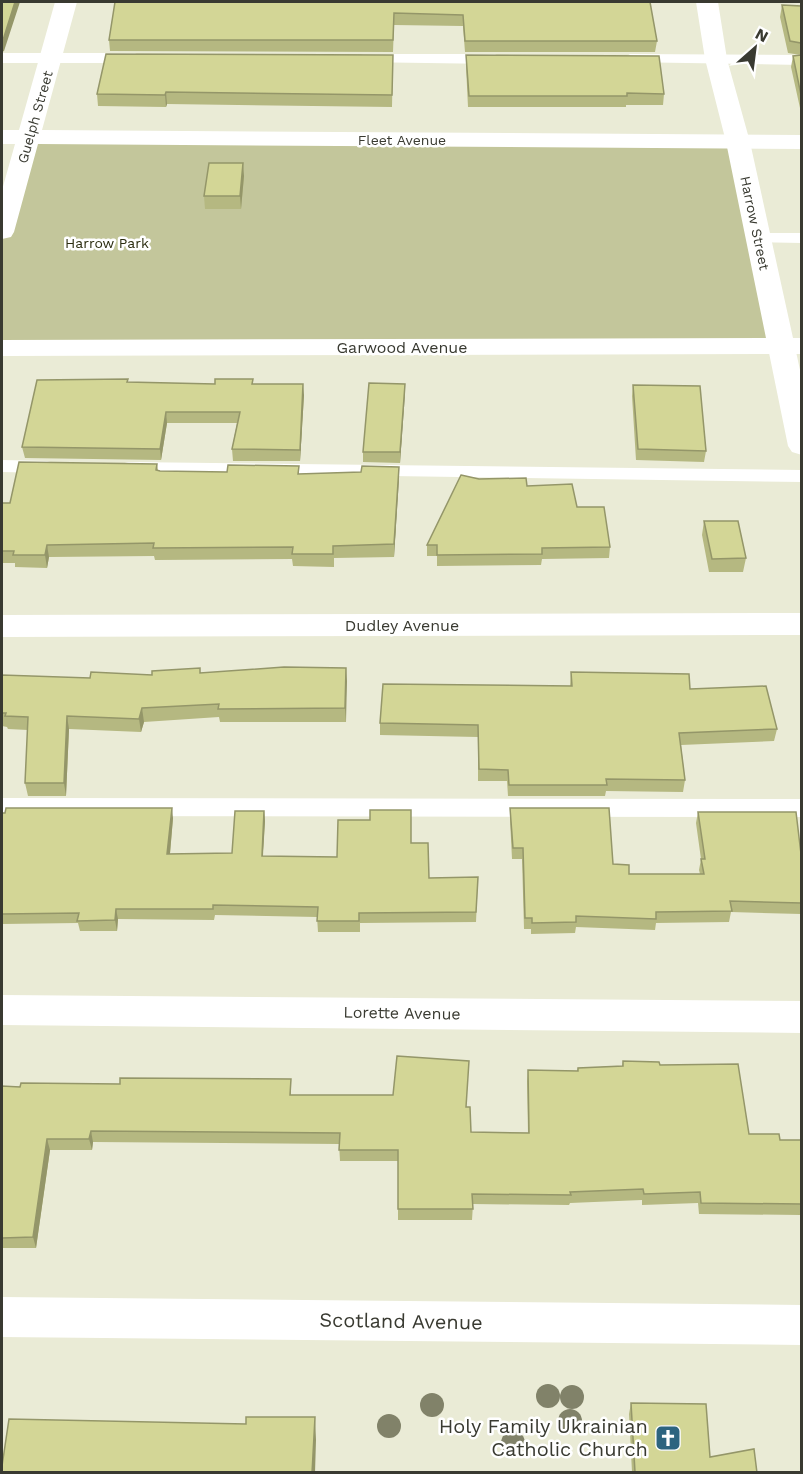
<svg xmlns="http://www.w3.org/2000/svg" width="803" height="1474" font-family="'Work Sans',sans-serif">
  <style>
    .green { fill: #c3c69b }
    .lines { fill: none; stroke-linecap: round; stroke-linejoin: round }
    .service { fill: #fff; fill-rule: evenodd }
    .minor { fill: #fff; fill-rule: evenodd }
    .tertiary { fill: #fff; fill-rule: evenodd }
    .tree { fill: #818269 }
    .wall { fill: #b5b881 }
    .shaded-wall { fill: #949669 }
    .building { fill: #d3d696; stroke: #949669; stroke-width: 1.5 }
    .labels { text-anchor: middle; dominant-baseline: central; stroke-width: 5; stroke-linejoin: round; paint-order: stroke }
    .far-street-label { font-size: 14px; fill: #393a31; stroke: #fff }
    .far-park-label { font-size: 14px; fill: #2b2c0f; stroke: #fff }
    .street-label { font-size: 16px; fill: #393a31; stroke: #fff }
    .near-street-label { font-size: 20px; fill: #393a31; stroke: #fff }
    .near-poi-label { font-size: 20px; fill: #393a31; stroke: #fff; text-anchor: end }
  </style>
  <rect width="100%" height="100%" fill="#eaebd6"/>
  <path class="green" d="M30,137L738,142L781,346L2,348V232Z"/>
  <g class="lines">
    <path class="service" d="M2,53H135L143,58L135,63H2Z
      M363,54H495L503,59L495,64L358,62L355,59L358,56Z
      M630,54L802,55V65L625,62L622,59Z
      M759,233H802V243L753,242L750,238Z
      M2,460L47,461L54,463L57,467L54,471L47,473L2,472Z
      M128,462L802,470V482L121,472L118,468L121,464Z
      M2,798L802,799V817L2,816Z"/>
    <path class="minor" d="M55,2H77L42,130L802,135V149L38,144L14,232L11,237L2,239V190L15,144H2V130H19Z
      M802,338V354L2,356V340Z
      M802,613V635L2,637V615Z
      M2,995L802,1001V1033L2,1025Z
      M2,1297L802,1305V1345L2,1337Z"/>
    <path class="tertiary" d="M696,2H718L727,59L750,142L802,379V455L792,452L788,446L726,142L705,59Z"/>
  </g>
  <g class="tree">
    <circle cx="548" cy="1396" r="12"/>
    <circle cx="572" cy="1397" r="12"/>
    <circle cx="432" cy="1405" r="12"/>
    <circle cx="570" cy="1421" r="12"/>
    <circle cx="389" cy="1426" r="12"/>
    <circle cx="513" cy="1443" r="12"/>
  </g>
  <path class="wall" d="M115,2H650L657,41L655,52H465L463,26L394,25L393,52L110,51L109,40Z
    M782,5L801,6V55L788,53L780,17Z
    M393,55L392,107L167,104L166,107L98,106L97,94Z
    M466,55L664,94L663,105H626V107H468L466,66Z
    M801,55V108H800L791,67L793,56Z
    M244,176L241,209H205L204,196Z
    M128,379V382L215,384H253L304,395L300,461H233L232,449L237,423H167L161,460L25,458L22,447Z
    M405,384L400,463L363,462V452Z
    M633,385L706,451L704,462L636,460L632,396Z
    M157,464L158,470L160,471L227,472L299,466V474L361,472L399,467L394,557L334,558V567L293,566L292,559L155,560L154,556L49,557L47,568L15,567V563H2V503H10Z
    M479,479L527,486L577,507L610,547L609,558L542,559L541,565L437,566V556H427V545Z
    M704,521L746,558L743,572H709L702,535Z
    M346,668V722H220L219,717L144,722L141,732L69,729L66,796H28L25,783L28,730L8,729L7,727L2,726V675L90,678L200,673Z
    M571,672L690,689L777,729L774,741L681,745L685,780L683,792L606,791L605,796H508L507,781H478V737L380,735V723L570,686Z
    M510,808L613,864L629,874H700L699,870L701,859L696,823L698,812L801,854V914L731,912L729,922L656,923L655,930L576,927L575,933L531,934V929H524L522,859H512L510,819Z
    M264,811L265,821L263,856L337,857L411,843L429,878L478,877L476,922L360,923V932H318L317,917L215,915L214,920L118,919L117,931H80L78,923L2,924V813L173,818L170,854L232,853Z
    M623,1061L660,1065L749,1134L780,1140H801V1215L699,1214L698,1203L642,1205V1200L570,1203L569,1205L473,1204L472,1220H398V1161H340L339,1144L93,1142L92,1150H50L36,1248H2V1087L120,1084L291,1079V1095L467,1107L471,1132L528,1133L527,1081L528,1070L577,1071L578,1068L622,1066Z
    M631,1403L710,1457L632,1472L629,1414Z"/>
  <path class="shaded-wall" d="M15,2H20L4,51L2,52V41Z
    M166,92L167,104L166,107L165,95Z
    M243,163L244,176L241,209L240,196Z
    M303,384L304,395L300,461V450Z
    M405,384V394L400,463V452Z
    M166,412L167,423L161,460L160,449Z
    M399,467V479L394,557V544Z
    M47,545L49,557L47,568L45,555Z
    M346,668L347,681L346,722L345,708Z
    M142,708L144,722L141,732L139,719Z
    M67,716L69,729L66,796L64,783Z
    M172,808L173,818L169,864L167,854Z
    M264,811L265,821L262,866V856Z
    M116,909L118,919L117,931L115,920Z
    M91,1131L93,1142L92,1150L89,1139Z
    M47,1139L50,1150L36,1248L33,1237Z
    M315,1417L316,1440L315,1473H312Z"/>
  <path class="building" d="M2,2H15L3,40L2,41Z
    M115,2H650L657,41H465L463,15L394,13L393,40H109Z
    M782,5L801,6V43L790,41Z
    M106,54L393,55L392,95L166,92L165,95L97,94Z
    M466,55L659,56L664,94L627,93V96H469Z
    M801,55V95L793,56Z
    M209,163H243L240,196H204Z
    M128,379L127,382L215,384V379H253L252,384H303L300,450L232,449L240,412H166L160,449L22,447L37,380Z
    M369,383L405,384L400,452H363Z
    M633,385L700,386L706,451L638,449Z
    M19,462L157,464L156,470L160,471L227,472L228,465L299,466L298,474L361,472L362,466L399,467L394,544L333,546V554H292L293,547L153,548L154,543L47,545L45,555H13L14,551H2V503H10Z
    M461,475L479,479L526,478L527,486L572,484L577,507H604L610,547L542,548V554L437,555V545H427Z
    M704,521H738L746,558L712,559Z
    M284,667L346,668L345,708L218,709L219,704L142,708L139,719L67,716L64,783H25L28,717L5,716L6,713H2V675L90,678L91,672L152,675V671L200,668V673Z
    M571,672L689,674L690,689L766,686L777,729L679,733L685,780L606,779L607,785H509L508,770L479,769L478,725L380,723L383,684L572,686Z
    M6,808H172L167,854L232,853L235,811H264L262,856L337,857L338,820H370V810H411V843H428L429,878L478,877L476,912L359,913V921H317L318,907L213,905V909H116L115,920L77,921L79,913L2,914V813H5Z
    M510,808H609L613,864L629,865V874H704L701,859H705L698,812H796L801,854V903L730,901L732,911L656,912V919L576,916V922L532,923V918H525L523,848H513Z
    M397,1056L469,1061L466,1107H470L471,1132L529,1133L528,1070L578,1071V1068L623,1066V1061L659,1062L660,1065L738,1064L749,1134H779L780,1140H801V1204L701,1203L700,1192L644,1194L643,1189L570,1192L571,1195L472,1194L473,1209H398V1150H339L340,1133L91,1131L89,1139H47L33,1237L2,1238V1086L20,1087L21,1083L120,1084V1078L291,1079L290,1095H393Z
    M631,1403L706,1404L710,1457L754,1449L757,1473H631L635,1472Z
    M246,1417H315L312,1473H2V1466L9,1419L246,1424Z"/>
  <defs>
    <g id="church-square" transform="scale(1.35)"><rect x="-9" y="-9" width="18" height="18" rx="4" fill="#2d647f" stroke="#fff"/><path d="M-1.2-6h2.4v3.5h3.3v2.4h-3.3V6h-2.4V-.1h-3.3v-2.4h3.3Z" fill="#fff"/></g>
  </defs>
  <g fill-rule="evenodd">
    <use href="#church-square" x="668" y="1438"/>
  </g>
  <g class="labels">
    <g class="far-street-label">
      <text transform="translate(35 117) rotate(-74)">Guelph Street</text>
      <text x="402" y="140">Fleet Avenue</text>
      <text transform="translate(755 223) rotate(78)">Harrow Street</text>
    </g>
    <g class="far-park-label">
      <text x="107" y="243">Harrow Park</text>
    </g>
    <g class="street-label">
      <text x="402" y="347">Garwood Avenue</text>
      <text x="402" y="625">Dudley Avenue</text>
      <text transform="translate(402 1013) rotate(1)">Lorette Avenue</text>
    </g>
    <g class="near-street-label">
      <text transform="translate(401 1321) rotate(1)">Scotland Avenue</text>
    </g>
    <g class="near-poi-label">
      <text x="648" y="1426">Holy Family Ukrainian<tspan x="648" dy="23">Catholic Church</tspan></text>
    </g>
  </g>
  <rect width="803" height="1474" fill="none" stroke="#393a31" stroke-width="6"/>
  <g transform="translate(755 48) rotate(28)" stroke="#ffffff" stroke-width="4.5" paint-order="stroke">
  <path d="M0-4.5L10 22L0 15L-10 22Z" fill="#393a31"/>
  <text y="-9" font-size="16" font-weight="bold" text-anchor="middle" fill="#393a31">N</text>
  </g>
</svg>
